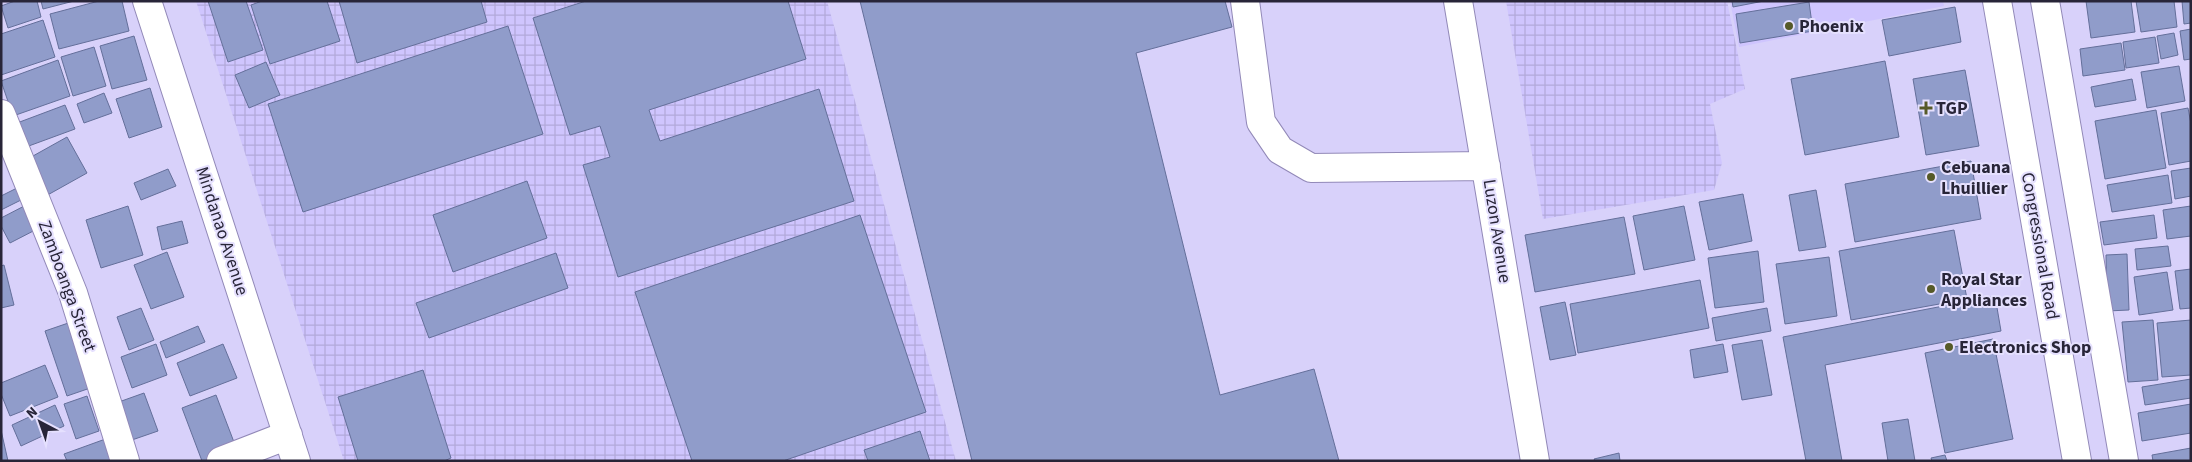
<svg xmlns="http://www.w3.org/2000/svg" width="2192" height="462" font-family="'Source Sans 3',sans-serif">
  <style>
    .built { fill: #cfc5fe }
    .industrial { fill: url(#industrial-grid) }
    .building { fill: #909cca; stroke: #646f9a }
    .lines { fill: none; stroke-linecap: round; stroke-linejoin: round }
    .minor-casing { stroke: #9289b8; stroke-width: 30 }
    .major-casing { stroke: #9289b8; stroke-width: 30 }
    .minor { stroke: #fff; stroke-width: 28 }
    .major { stroke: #fff; stroke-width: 28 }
    .poi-dot { fill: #565a28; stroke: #e5e0fe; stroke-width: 2 }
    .labels { text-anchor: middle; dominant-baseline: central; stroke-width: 4; stroke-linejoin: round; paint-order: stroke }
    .poi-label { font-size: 18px; font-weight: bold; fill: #282538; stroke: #e5e0fe; text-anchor: start }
    .street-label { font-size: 18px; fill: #282538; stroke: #e5e0fe }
  </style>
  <defs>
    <pattern id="industrial-grid" width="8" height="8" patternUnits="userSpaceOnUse" patternTransform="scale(1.25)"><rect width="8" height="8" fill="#cfc5fe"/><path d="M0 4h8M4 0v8" fill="none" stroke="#b2a9da"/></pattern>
  </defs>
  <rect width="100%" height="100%" fill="#d8d1fa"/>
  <path class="built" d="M1730,1H1943L1944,6L1739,47Z"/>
  <path class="industrial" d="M196,1H827L956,461H344Z
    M1506,1H1727L1745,89L1710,104L1722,163L1714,190L1543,219Z"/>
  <path class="building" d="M15,1H37L41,17L8,28L1,6Z
    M41,1H74L43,9Z
    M99,1H122L129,31L59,49L50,14Z
    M208,1H246L263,50L228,62Z
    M262,1H327L340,41L270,64L251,5Z
    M339,1H481L487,22L357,63Z
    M586,1H788L806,59L649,110L660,141L819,89L854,201L618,277L583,165L610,157L600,126L570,135L533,18Z
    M860,1H1225L1232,27L1136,53L1220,395L1314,369L1339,461H972Z
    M1732,1H1764L1733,7Z
    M2086,1H2131L2135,32L2091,38Z
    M2136,1H2174L2177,27L2141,32Z
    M2182,1H2191V23L2184,24Z
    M1809,2L1813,31L1740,43L1736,14Z
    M1955,7L1961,42L1889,56L1882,20Z
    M43,20L55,57L1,75V34Z
    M508,26L543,134L303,212L268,104Z
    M2191,29V59L2184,60L2180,31Z
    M2174,33L2178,55L2161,59L2157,36Z
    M134,36L147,80L112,89L100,46Z
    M2155,37L2159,63L2126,68L2123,42Z
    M2121,43L2125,70L2083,76L2080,49Z
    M94,47L106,86L73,96L61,57Z
    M58,60L70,96L13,116L1,81Z
    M1885,61L1899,137L1805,155L1791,79Z
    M266,62L280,95L249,108L235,75Z
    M2179,66L2185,101L2147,108L2141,72Z
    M1965,70L1979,146L1926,155L1913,79Z
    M2132,79L2136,100L2095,107L2091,87Z
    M150,88L162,127L129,138L116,99Z
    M104,93L112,113L84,123L77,104Z
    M65,105L75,129L26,147L17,123Z
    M2188,108L2191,124V161L2169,165L2161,113Z
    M2156,110L2166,168L2105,179L2095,121Z
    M67,137L87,173L44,197L24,161Z
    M1971,161L1981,219L1855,242L1845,184Z
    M2191,168V196L2175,199L2171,171Z
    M168,169L176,186L141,200L134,183Z
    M2168,175L2172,203L2112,212L2107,185Z
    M527,181L547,238L453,272L433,215Z
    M17,188L23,199L1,210V196Z
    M1816,190L1826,247L1799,251L1789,195Z
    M1743,194L1752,241L1709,250L1699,202Z
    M30,203L43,226L10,243L1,226V218Z
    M128,206L143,255L101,268L86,220Z
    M1684,206L1695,260L1644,270L1633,216Z
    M2191,206V236L2167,239L2163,210Z
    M860,215L926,412L783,461H692L635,292Z
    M2154,215L2157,238L2104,245L2100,222Z
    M1624,217L1635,274L1535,292L1525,235Z
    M182,221L188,243L162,250L157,227Z
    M1954,230L1967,299L1851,320L1839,251Z
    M2168,246L2171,266L2137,270L2135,249Z
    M1758,251L1764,302L1715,308L1708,258Z
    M167,252L184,297L151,309L134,265Z
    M556,253L568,288L429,338L416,303Z
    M2127,254L2129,310L2107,311L2106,255Z
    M1829,257L1837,316L1785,324L1776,264Z
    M4,265L14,305L1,308V266Z
    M2191,269V308L2180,309L2175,271Z
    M2167,272L2173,310L2139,315L2134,277Z
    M1700,280L1709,328L1578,353L1570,304Z
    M1995,296L2001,331L1825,365L1842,461H1806L1783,337Z
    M1565,302L1576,355L1550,360L1540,307Z
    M141,308L154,340L129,350L117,317Z
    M1767,308L1771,331L1716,341L1712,318Z
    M77,320L99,385L67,396L45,331Z
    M2153,320L2158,380L2128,382L2122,322Z
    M2191,320V375L2162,377L2157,323Z
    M198,326L205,342L166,358L160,342Z
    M1993,339L2013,439L1945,453L1925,353Z
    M1762,340L1772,395L1742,400L1732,345Z
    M156,344L167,375L132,388L121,357Z
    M223,344L237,378L190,396L177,363Z
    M1723,344L1728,372L1694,378L1690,350Z
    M45,365L58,397L10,416L1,394V383Z
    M423,370L451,458L444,461H358L338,397Z
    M2191,379V398L2145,405L2142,387Z
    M144,393L158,431L129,441L116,403Z
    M216,395L237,450L211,461H202L182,408Z
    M87,396L99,431L76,439L64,404Z
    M2191,404V433L2142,441L2138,413Z
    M55,405L64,426L21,446L12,425Z
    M1908,419L1915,461H1888L1882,423Z
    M1,431V430L8,461H1Z
    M920,431L930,461H868L864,450Z
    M111,437L120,461H67L64,454Z
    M2191,448V461H2153L2152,455Z
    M1619,453L1620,461H1595L1594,459Z
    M1945,455L1947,461H1932L1931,458Z"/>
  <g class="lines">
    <g class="minor-casing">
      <path id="minor" d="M147,1L296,461
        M1245,1L1261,122L1280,150L1311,168L1486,166
        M1458,1L1535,461
        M1,114L73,293L125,461
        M221,461L288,435"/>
    </g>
    <g class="major-casing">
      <path id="major" d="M1997,1L2077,461
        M2045,1L2124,461"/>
    </g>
    <use href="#minor" class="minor"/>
    <use href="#major" class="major"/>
  </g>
  <g class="poi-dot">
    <circle cx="1789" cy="26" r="5"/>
    <path d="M1923.5 100.5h5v5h5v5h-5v5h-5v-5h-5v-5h5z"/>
    <circle cx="1931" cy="177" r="5"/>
    <circle cx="1931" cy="289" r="5"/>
    <circle cx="1949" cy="347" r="5"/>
  </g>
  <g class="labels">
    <g class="poi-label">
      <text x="1799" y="26">Phoenix</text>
      <text x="1936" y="108">TGP</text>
      <text x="1941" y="167">Cebuana<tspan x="1941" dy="21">Lhuillier</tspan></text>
      <text x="1941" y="279">Royal Star<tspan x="1941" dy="21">Appliances</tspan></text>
      <text x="1959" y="347">Electronics Shop</text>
    </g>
    <g class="street-label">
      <text transform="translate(222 231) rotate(72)">Mindanao Avenue</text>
      <text transform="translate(1497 231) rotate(81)">Luzon Avenue</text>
      <text transform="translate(2040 246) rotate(80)">Congressional Road</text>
      <text transform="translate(67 286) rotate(70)">Zamboanga Street</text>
    </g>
  </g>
  <rect width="2192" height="462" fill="none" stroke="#282538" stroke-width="5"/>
  <g transform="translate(40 422) rotate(319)" stroke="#e5e0fe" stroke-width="4" paint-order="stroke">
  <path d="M0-4L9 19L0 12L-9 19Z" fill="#282538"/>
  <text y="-8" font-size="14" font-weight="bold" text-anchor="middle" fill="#282538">N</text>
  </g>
</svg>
